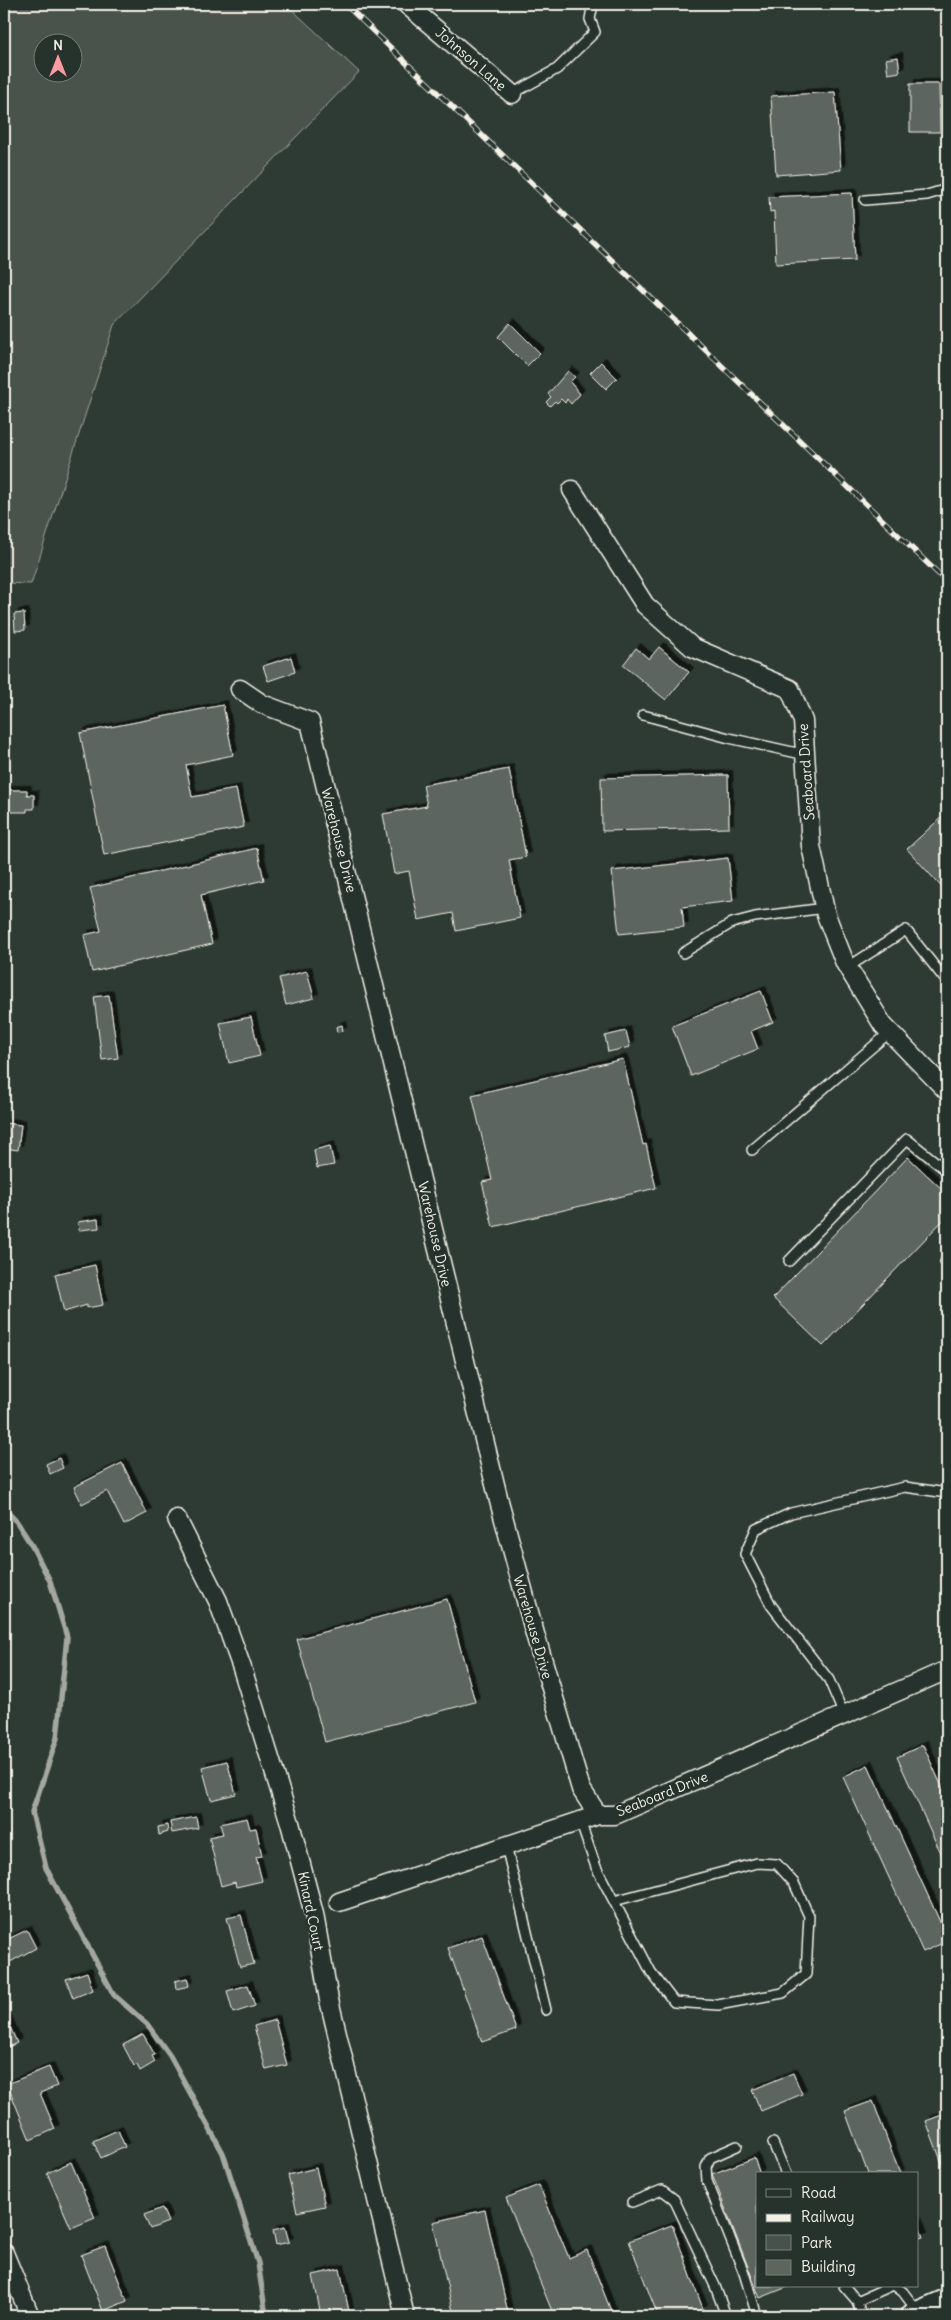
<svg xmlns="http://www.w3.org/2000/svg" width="951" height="2320" font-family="Delius,sans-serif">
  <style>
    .green { fill: #48524c; stroke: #9ea29a; fill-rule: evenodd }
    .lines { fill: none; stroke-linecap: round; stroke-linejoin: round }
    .stream { stroke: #a4a8a0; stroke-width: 5.5 }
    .building { fill: #5c655e; stroke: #f4f1e8; filter: url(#shadow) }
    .lane-casing { stroke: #f4f1e8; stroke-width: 12 }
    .street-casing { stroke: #f4f1e8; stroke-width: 21 }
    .secondary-casing { stroke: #f4f1e8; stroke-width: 29 }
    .lane { stroke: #26332d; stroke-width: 9 }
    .street { stroke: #26332d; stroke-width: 18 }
    .secondary { stroke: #26332d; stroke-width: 25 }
    .rail-casing { stroke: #f4f1e8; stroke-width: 5.5 }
    .rail { stroke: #26332d; stroke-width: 4; stroke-dasharray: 11; stroke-linecap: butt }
    .labels { text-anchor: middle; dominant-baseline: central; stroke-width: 4.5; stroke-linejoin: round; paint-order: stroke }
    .street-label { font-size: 14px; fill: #f4f1e8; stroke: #26332d }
  </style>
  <defs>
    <filter id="shadow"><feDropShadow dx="4.5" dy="-4.5" stdDeviation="0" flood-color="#0009"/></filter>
  </defs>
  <rect width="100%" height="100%" fill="#2e3b34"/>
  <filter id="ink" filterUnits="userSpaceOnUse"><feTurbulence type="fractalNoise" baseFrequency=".02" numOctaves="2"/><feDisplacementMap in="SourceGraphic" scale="10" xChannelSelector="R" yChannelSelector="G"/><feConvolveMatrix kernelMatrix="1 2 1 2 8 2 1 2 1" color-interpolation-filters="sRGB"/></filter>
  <g filter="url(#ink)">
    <path class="green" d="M4,4H286L359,72L114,325L31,584L4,583ZM42,42H72V72H42Z"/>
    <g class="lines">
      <path class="stream" d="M4,1509L17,1522L32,1546L50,1581L67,1637L57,1738L32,1812L46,1868L114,1995L147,2024L170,2056L223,2153L258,2263L266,2316"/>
    </g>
    <path class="building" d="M898,57L900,72L888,74L886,59Z
      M910,84H939L940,132H910Z
      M835,92L841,170L776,175L771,96Z
      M852,193L855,260L776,264L774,211L770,212L769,197Z
      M510,323L540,353L527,366L498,337Z
      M601,362L617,378L606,389L590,373Z
      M568,371L575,377L570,382L580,394L571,404L567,399L565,403L561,399L557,403L555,401L550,406L546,402L551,397L548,394Z
      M24,613L25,630L15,631L14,614Z
      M659,647L689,672L666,700L623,665L636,648L649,659Z
      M291,657L295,672L268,681L263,666Z
      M223,705L233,755L186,765L192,797L236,789L244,827L104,855L80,733Z
      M509,769L526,857L509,860L520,918L456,931L453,913L418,920L409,871L394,874L383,814L427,806L423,785Z
      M728,775L729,828L602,831L601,778Z
      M4,790H27V795H34V809H27V812H4Z
      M947,812V893L907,849Z
      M257,848L264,880L201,895L212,944L92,972L84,935L101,931L90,888Z
      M728,858L733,901L682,907L684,927L619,934L612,871Z
      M307,971L314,998L286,1005L279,978Z
      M761,991L773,1022L751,1031L758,1049L691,1076L672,1026Z
      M109,995L118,1058L102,1060L94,997Z
      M251,1017L260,1056L229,1063L220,1023Z
      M342,1025L343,1031L337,1032L336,1027Z
      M626,1031L630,1047L608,1052L605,1036Z
      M623,1059L643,1145L646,1144L656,1188L493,1227L482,1182L492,1180L472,1095Z
      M4,1123L21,1125L18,1150L4,1148Z
      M330,1146L334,1165L317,1168L314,1150Z
      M908,1157L947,1194V1216L823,1346L773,1298Z
      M98,1219L99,1228L79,1230L78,1222Z
      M95,1265L103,1305L87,1308V1305L64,1312L55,1274Z
      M59,1458L63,1468L50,1474L46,1464Z
      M122,1463L147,1513L124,1525L107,1491L82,1504L74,1487Z
      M447,1599L475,1702L325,1742L297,1639Z
      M923,1745L947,1798V1867L897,1757Z
      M227,1761L236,1794L211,1800L202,1767Z
      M868,1765L947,1937V1941L923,1952L843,1777Z
      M196,1817L198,1828L172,1833L170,1822Z
      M247,1818L250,1829L256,1828L262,1856L256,1857L262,1881L236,1887L235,1882L221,1886L209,1837L223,1834L220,1824Z
      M167,1825L168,1832L159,1835L158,1827Z
      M241,1915L254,1964L240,1967L227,1918Z
      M27,1930L36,1948L10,1962L4,1950V1941Z
      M482,1936L516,2030L482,2042L448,1948Z
      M87,1972L93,1990L73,1998L66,1979Z
      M187,1978L189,1986L176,1989L175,1981Z
      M248,1985L255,2006L233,2013L227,1991Z
      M4,2013L17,2043L4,2049Z
      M275,2020L287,2065L266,2070L254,2026Z
      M143,2034L155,2055L152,2056L155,2062L140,2071L137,2065L134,2066L123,2045Z
      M49,2067L57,2086L40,2093L55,2129L30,2140L7,2084Z
      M793,2073L802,2094L761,2111L752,2090Z
      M873,2101L900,2174H868L845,2111Z
      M947,2113V2170L945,2171L926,2121Z
      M118,2130L125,2147L101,2158L93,2141Z
      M754,2158L760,2174H757V2286H790L760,2298L712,2174Z
      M71,2162L95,2218L71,2228L47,2173Z
      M316,2168L325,2206L297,2212L288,2175Z
      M539,2185L569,2258L587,2250L613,2316H554L506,2198Z
      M162,2208L168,2222L150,2229L144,2215Z
      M485,2210L508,2313L492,2316H454L433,2222Z
      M917,2221L923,2237L917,2239Z
      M672,2225L703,2309L682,2316H658L629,2241Z
      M285,2227L289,2242L276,2245L273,2230Z
      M105,2246L127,2301L103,2311L81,2255Z
      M340,2269L350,2316H321L313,2275Z"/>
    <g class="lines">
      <g class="lane-casing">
        <path id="lane" d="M512,94L557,69L595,32L590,19L593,4
          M865,200L927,195L947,189
          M643,715L729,738L806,755
          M683,953L732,923L755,917L825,908
          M848,967L906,930L947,982
          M752,1150L890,1032
          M947,1259L945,1262L947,1265
          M789,1261L907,1139L947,1171
          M844,1715L829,1680L771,1605L745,1554L756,1529L791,1513L905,1487L947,1493
          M580,1821L596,1867L651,1972L674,2002L718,2005L783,1993L806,1974L809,1916L794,1883L777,1864L757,1863L614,1901
          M506,1846L546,2010
          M773,2143L786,2174
          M737,2146L710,2158L706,2167L707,2181L744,2273L757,2316
          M632,2202L662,2190L674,2199L715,2286L726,2316
          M844,2286L857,2301L861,2316
          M895,2286L903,2292L918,2312
          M857,2301L891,2286"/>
      </g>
      <g class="street-casing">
        <path id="street" d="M406,4L512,94
          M572,490L645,605L692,647L790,689L803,721L811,846L826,915L845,963L883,1025L947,1091
          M240,689L262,704L310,722L499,1501L535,1634L581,1789L598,1815
          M177,1519L218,1601L242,1668L290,1823L314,1914L329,2000L405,2316
          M339,1902L598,1815H615L947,1670
          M4,2253L30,2316"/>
      </g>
      <g class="secondary-casing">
        <path id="secondary" d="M914,2316L947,2302"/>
      </g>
      <use href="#lane" class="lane"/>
      <use href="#street" class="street"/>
      <use href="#secondary" class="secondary"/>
      <g class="rail-casing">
        <path id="rail" d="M345,4L947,582"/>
      </g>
      <use href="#rail" class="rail"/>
    </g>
  </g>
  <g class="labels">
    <g class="street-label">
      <text transform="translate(471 59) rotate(41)">Johnson Lane</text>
      <text transform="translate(806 772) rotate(-94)">Seaboard Drive</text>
      <text transform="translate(339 840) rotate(76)">Warehouse Drive</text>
      <text transform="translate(435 1234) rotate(77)">Warehouse Drive</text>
      <text transform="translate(533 1627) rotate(74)">Warehouse Drive</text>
      <text transform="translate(662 1794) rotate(-22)">Seaboard Drive</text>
      <text transform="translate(311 1911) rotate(78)">Kinard Court</text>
    </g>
  </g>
  <rect width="951" height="2320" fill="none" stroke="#26332d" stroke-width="20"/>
  <rect x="10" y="10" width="931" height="2300" fill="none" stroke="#f4f1e8" stroke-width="2" filter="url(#ink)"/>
  <rect x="756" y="2172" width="162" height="115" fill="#26332d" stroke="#787f78"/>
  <rect x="766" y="2189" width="25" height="8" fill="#26332d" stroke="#787f78"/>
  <text x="801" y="2198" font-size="15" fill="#f4f1e8">Road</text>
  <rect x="766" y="2214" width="25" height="8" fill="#f4f1e8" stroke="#787f78"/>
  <text x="801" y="2222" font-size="15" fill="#f4f1e8">Railway</text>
  <rect x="766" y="2235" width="25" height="15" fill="#48524c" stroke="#787f78"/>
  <text x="801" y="2248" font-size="15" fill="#f4f1e8">Park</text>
  <rect x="766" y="2260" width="25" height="15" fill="#5c655e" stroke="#787f78"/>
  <text x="801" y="2272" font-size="15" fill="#f4f1e8">Building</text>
  <g transform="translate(58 58)"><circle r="24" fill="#26332d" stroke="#787f78"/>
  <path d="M0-4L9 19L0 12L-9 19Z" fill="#ff9aa2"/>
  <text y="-8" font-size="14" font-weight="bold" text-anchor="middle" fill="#f4f1e8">N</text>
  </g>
</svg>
